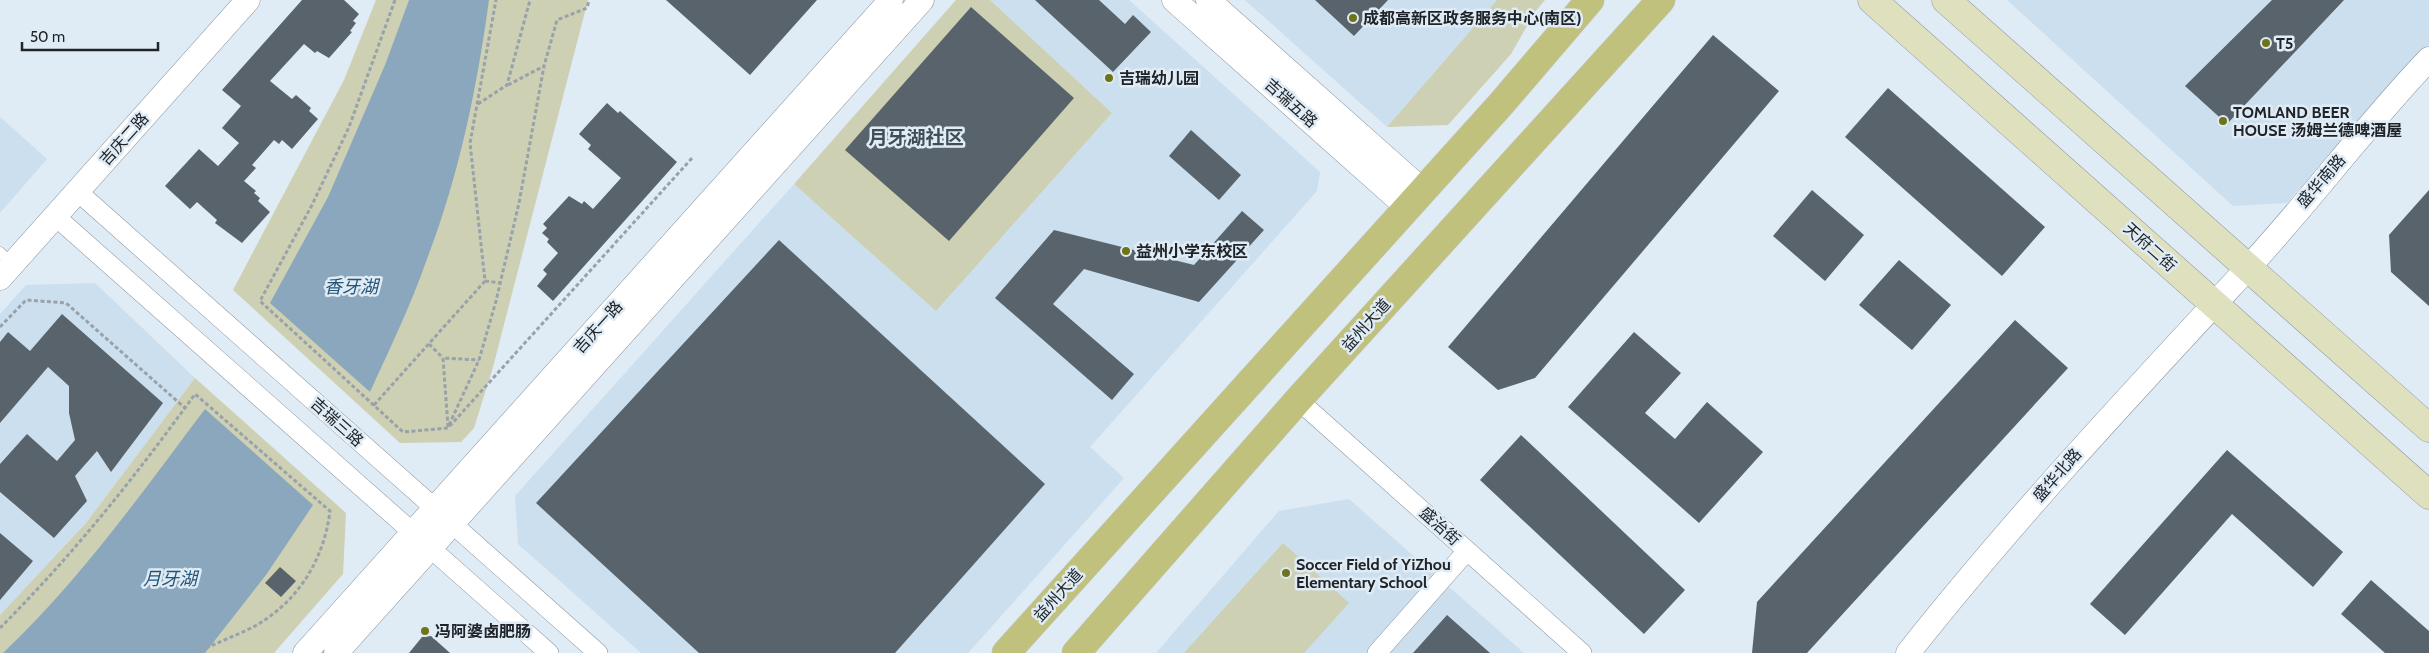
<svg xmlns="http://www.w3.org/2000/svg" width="2429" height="653" font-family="Cabin,'Noto Sans SC',sans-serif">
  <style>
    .built { fill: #ccdfee }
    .green { fill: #cdd0b2 }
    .water { fill: #8ba7be }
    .building { fill: #58636c }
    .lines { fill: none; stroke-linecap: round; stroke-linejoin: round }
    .tertiary-tunnel { stroke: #b9c3cc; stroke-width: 24; stroke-dasharray: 24 12; stroke-linecap: butt }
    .service-casing { stroke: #8a959f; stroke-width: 11 }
    .minor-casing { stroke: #8a959f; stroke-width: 20 }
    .tertiary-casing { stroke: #8a959f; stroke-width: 25 }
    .secondary-casing { stroke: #8a959f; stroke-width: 29 }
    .primary-casing { stroke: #c9cacb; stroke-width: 29 }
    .path { stroke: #99a2aa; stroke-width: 3; stroke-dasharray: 4 2.5; stroke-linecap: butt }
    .service { stroke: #fff; stroke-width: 10 }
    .minor { stroke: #fff; stroke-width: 19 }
    .tertiary { stroke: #fff; stroke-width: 24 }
    .secondary { stroke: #dfe0be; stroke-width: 28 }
    .primary { stroke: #bfc17c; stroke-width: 28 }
    .poi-dot { fill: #6f7319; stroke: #dfebf5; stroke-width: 2 }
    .labels { text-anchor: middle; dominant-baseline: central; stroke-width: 5; stroke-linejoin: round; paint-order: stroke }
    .poi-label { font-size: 16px; font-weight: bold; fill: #202428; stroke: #dfebf5; text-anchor: start }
    .street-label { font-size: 16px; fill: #202428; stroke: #dfebf5 }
    .water-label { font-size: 18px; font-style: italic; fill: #255476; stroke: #dfebf5 }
    .quarter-label { font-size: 19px; font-weight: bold; fill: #424c55; stroke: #dfebf5 }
  </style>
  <rect width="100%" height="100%" fill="#dfebf5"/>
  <path class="built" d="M990,0H1129L1320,172L1317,191L1090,447L1124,478L968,653H641L518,544L515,496L794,184L936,310L1112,113Z
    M1245,0H1497L1387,127Z
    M2007,0H2429V44L2287,203L2233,206Z
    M0,117L47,159L0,213Z
    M95,283L195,378L86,523L0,615V314L26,285Z
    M1349,499L1524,653H1156L1279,511Z"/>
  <path class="green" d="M376,0H588L493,367L474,428L461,442L400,443L233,290L344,80Z
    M956,0H990L1112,113L936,311L794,184Z
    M1497,0H1545L1535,12L1511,54L1448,125L1387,127Z
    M195,378L346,513L343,574L274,653H0V615L86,523Z
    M1283,543L1349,603L1304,653H1184Z"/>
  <path class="water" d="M409,0H489C477,88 459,176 427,259C411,305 390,348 370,392L270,303L328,197L385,65Z
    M205,409L313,505L266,575L205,653H3C80,580 141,494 205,409Z"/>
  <path class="building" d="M302,0H344L359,14L353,21L356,23L350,31L352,32L329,58L317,51L315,53L304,44L270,81L292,99L296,95L311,108L309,111L318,119L292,149L282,140L279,144L274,140L252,165L256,168L244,181L256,191L254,193L260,198L258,201L270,212L242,243L215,223L217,220L197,202L190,209L165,186L199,149L218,166L239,143L222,128L241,106L222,90Z
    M666,0H817L750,75Z
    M1035,0H1099L1125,24L1133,15L1151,32L1113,72Z
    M1315,0H1388L1354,36Z
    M2272,0H2344L2227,124L2185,86Z
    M971,7L1074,98L949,241L845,150Z
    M1713,35L1779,91L1535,378L1498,390L1448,347Z
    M1888,88L2045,227L2002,276L1845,137Z
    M607,103L618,113L620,111L677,162L553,301L537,286L547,274L543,270L558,253L547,242L549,239L542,233L547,228L543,224L569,196L582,204L584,201L593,209L621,178L588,149L591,145L579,134Z
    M1191,130L1241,175L1219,200L1169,156Z
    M1812,190L1864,235L1825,281L1773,236Z
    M2429,190V306L2391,272L2389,235Z
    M1242,211L1264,230L1199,302L1084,269L1053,304L1134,374L1112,400L995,298L1054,230L1194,265Z
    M779,240L1045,484L895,653H699L536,503Z
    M1899,260L1951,305L1912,350L1859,305Z
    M62,314L163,403L111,472L97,451L75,476L87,501L54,538L0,492V464L27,434L57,461L75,440L69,413V386L48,367L0,423V342L8,332L30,351Z
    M2015,320L2068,368L1807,653H1752L1757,602Z
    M1634,332L1681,373L1645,413L1675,439L1707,402L1763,452L1699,523L1568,407Z
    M1521,435L1685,590L1644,634L1480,480Z
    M2227,450L2343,552L2313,587L2232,514L2125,635L2090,604Z
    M0,533L33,561L0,600Z
    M280,567L296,581L281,597L265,583Z
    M2371,580L2429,631V653H2385L2341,614Z
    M1447,615L1490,653H1413Z
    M431,636L450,653H409L422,637Z"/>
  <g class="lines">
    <path class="tertiary-tunnel" d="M321,653L347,625"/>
    <g class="service-casing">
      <path id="service" d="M0,252L12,264"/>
    </g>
    <g class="minor-casing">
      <path id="minor" d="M77,191L598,653
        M55,216L549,653
        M1298,400L1582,653
        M1377,653L1467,551"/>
    </g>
    <g class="tertiary-casing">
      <path id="tertiary" d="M1174,0L1407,207
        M1208,0L1422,190
        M0,278L248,0
        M305,653L891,0
        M336,653L922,0
        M1908,653C2014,519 2131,394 2247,269C2310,201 2365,126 2429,59"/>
    </g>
    <g class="secondary-casing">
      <path id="secondary" d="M1872,0L2429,495
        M1946,0L2429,428"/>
    </g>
    <g class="primary-casing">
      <path id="primary" d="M1006,653L1501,104L1590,0
        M1076,653L1298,400L1661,0"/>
    </g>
    <path class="path" d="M395,0L349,127L312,205L260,301L403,432L448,428L693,157
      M508,85L544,66
      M478,104L507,85L530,0
      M485,281L500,283
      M0,327L26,300L66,303L185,408
      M429,344L443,358
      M374,405L485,281L470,143L496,0
      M449,425L479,360L496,301L519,203L544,66L557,20L587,8L589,0
      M448,427L443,358L479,360
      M0,628C71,557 136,476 195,394L330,511C324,559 299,601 255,626C236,636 215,643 196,653"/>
    <use href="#service" class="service"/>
    <use href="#minor" class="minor"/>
    <use href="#tertiary" class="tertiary"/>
    <use href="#secondary" class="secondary"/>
    <use href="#primary" class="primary"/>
  </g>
  <g class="poi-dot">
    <circle cx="1353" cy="18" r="5"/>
    <circle cx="2266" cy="43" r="5"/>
    <circle cx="1109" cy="78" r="5"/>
    <circle cx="2223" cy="121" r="5"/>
    <circle cx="1126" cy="251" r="5"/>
    <circle cx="1286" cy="573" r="5"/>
    <circle cx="425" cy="631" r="5"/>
  </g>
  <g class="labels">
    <g class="poi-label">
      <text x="1363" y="18">成都高新区政务服务中心(南区)</text>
      <text x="2276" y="43">T5</text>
      <text x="1119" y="78">吉瑞幼儿园</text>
      <text x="2233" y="112">TOMLAND BEER<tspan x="2233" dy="18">HOUSE 汤姆兰德啤酒屋</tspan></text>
      <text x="1136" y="251">益州小学东校区</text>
      <text x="1296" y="564">Soccer Field of YiZhou<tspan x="1296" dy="18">Elementary School</tspan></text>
      <text x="435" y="631">冯阿婆卤肥肠</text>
    </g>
    <g class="street-label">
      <text transform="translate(1291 103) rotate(42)">吉瑞五路</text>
      <text transform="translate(124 139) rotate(-48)">吉庆二路</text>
      <text transform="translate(2321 181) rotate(-49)">盛华南路</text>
      <text transform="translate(2150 247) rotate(42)">天府二街</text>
      <text transform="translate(1366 325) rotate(-48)">益州大道</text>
      <text transform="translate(598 327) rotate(-48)">吉庆一路</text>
      <text transform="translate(337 422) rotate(42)">吉瑞三路</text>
      <text transform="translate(2057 475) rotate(-49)">盛华北路</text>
      <text transform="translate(1440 526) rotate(42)">盛治街</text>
      <text transform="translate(1058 595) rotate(-48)">益州大道</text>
    </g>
    <g class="water-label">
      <text x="351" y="287">香牙湖</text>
      <text x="170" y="579">月牙湖</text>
    </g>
    <g class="quarter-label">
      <text x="916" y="137">月牙湖社区</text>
    </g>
  </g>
  <path d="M22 42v8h136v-8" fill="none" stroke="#202428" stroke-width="2.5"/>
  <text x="30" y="42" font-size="15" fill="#202428" stroke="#dfebf5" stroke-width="4" paint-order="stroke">50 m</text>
</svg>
